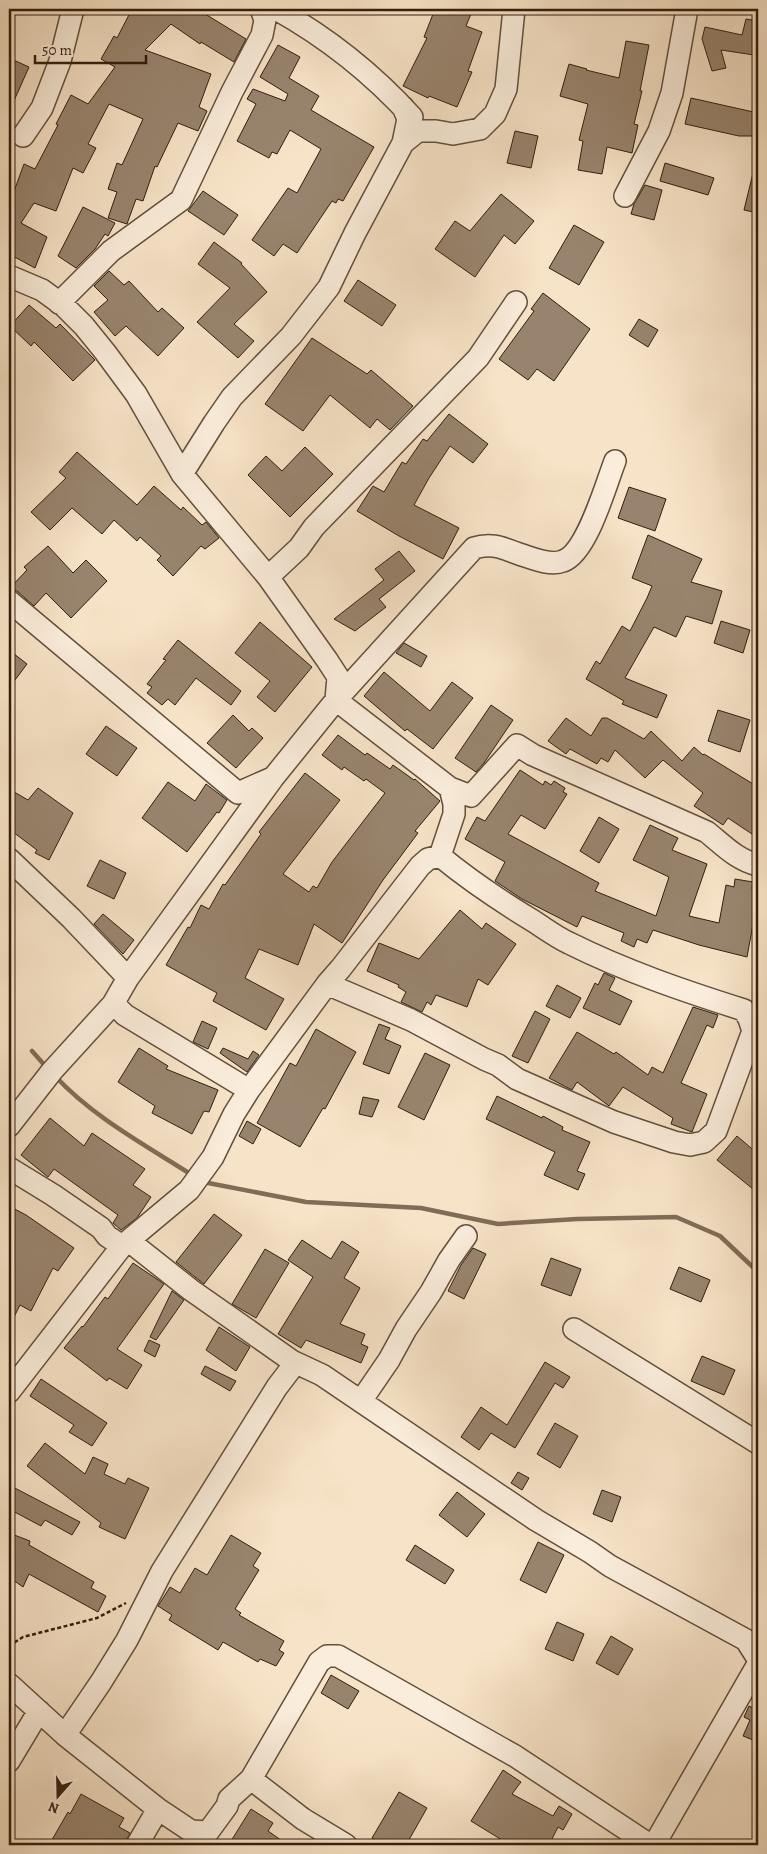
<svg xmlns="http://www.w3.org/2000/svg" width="767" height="1854" font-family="Alegreya,serif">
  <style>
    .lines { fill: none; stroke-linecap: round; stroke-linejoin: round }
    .stream { stroke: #806c57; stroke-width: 4.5 }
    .building { fill: #98846e; stroke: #321e0e }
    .minor-casing { stroke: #634f3c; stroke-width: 24 }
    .path { stroke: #321e0e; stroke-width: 2.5; stroke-dasharray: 4 2.5; stroke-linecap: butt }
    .minor { stroke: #faeddb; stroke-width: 21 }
  </style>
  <rect width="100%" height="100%" fill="#f7e3c7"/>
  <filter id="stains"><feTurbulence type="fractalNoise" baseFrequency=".004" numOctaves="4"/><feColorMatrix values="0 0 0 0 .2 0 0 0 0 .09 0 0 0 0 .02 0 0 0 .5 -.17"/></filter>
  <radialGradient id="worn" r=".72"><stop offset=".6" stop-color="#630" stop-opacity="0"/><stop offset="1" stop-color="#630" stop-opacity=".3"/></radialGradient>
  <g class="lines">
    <path class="stream" d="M32,1051L48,1069
      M55,1076C93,1117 145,1145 192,1175
      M203,1182L306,1202L421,1208L498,1224L577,1219L676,1217L720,1236L758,1272"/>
  </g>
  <path class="building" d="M132,9H197L246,39L234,62L201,42L200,44L171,24L145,50L211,74L199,107L207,111L198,131L178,123L157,167L155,166L143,201L136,199L127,224L108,218L117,192L108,189L117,163L122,165L143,119L109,104L88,144L96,148L83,173L73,168L56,211L34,203L21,223L47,237L35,268L9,254V205L24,164L35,169L58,125L56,124L71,95L88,104L115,67L101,59L114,36L117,38Z
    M435,9H473L466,26L482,32L468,71L472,72L457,107L429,96L428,98L403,86L427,38L424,37Z
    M746,19L758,21V32L754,55L721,50L726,68L712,71L702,39L705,27L742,35Z
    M626,41L649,45L640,91H642L634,124L638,125L632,153L607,147L602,174L578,170L583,141L579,140L588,104L560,96L569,64L587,69L586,70L619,78Z
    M278,45L300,57L289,78L319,96L311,110L374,147L343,201L338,199L336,203L332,201L297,253L283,244L274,256L252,240L288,188L297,193L321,149L290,130L277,154L272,152L269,158L237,141L256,104L247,99L253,89L285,101L288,94L260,77Z
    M9,58L29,67L9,112Z
    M691,98L758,113V136H739L685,124Z
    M515,131L538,136L531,168L507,163Z
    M665,163L714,178L708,195L660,181Z
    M754,169H758V213L744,210Z
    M645,185L662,190L654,220L631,214L634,204Z
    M203,191L238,215L224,235L188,211Z
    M501,194L534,221L515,244L504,235L475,277L435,249L455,221L470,231Z
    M83,207L115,223L108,236L105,234L95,249L76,268L58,256Z
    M574,225L604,242L579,285L549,268Z
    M214,242L242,263L241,264L267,292L234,324L254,341L238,358L197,322L230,288L198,264Z
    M109,271L124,285L129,281L158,312L162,308L184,328L158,356L126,326L115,336L94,312L108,300L94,286Z
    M358,280L396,305L382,326L344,301Z
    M543,293L590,329L554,381L537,369L528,380L499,359L534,311L531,309Z
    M29,305L56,328L60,324L95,360L73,381L34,342L31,346L10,326Z
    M639,319L658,330L648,347L629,335Z
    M312,338L367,374L371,370L413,406L390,430L377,419L370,428L330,395L303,431L265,404Z
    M449,414L488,444L473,463L450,446L429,478L414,505L459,528L443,559L399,536L357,511L373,486L384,492L402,462L406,464L423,439L427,441Z
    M305,447L333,474L290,517L248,475L266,456L282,471Z
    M77,452L137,505L154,486L181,510L183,507L202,525L206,522L219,538L205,549L201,546L173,576L157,560L161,556L140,537L137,541L114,520L102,534L72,508L50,530L31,512L66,478L59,472Z
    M629,487L666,499L655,531L618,518Z
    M648,535L702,559L691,582L722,591L712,624L686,616L676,637L654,627L625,678L667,695L657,718L622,704L624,701L586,679L596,661L600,664L622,626L630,631L647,598L652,586L632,578Z
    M48,546L73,573L86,560L107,581L71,618L46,593L34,606L17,591L9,589L27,570L24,567Z
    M399,551L415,571L379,599L386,607L355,631L334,619L384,580L375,569Z
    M721,621L750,630L743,653L714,643Z
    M260,622L312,667L275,712L257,697L270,681L235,653Z
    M178,640L241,691L231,705L196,678L175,705L168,699L162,705L147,693L152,687L147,684L166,660L163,659Z
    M404,643L427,656L421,667L396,653Z
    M9,650L27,664L9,688Z
    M384,672L430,711L452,682L473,698L433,749L407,729L405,731L364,696Z
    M491,705L513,720L484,763L476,772L455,758Z
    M718,710L750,720L740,752L708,741Z
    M233,715L249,731L252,728L263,738L236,768L207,743Z
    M566,718L591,736L602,718H607L644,739L651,731L682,761L694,747L703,755L704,754L758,787V838L728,818L723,825L694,806L703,793L663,760L645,778L615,750L608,762L601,758L597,764L570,749L566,754L548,741Z
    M106,726L137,748L117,776L86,754Z
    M338,735L365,755L367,753L390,769L393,765L414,780L415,779L440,801L415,831L418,833L383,880L342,943L314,924L298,965L259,949L245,978L284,999L266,1030L213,1001L217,993L166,965L188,927L190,928L201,905L209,909L223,884L225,885L261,834L259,832L305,773L340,800L283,874L309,892L313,886L317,888L332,862L385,793L366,779L364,781L344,767L342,770L322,755Z
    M520,770L543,785L545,781L551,785L554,781L565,788L563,792L567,794L545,829L521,815L508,834L599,883L595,891L656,916L669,877L633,860L650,825L678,838L672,850L707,864L689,916L719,923L726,885L734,887L735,879L753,882L752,889L758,891V897L747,957L699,945L653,930L647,943L637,939L634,947L621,941L624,933L582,916L577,927L522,899L495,881L505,862L465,839L477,817L485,821Z
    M168,782L195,801L206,784L227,800L219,813L217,812L187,852L142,818Z
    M38,788L73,813L49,860L35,853L37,850L9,829V789L28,800Z
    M599,817L619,829L599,863L580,851Z
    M100,860L126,873L114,899L87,886Z
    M460,910L482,929L486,923L516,944L488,985L478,979L467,1007L436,995L431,1005L427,1002L422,1012L401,1002L406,992L398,987L399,985L367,971L379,943L419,959Z
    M103,914L134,940L123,954L94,924Z
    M604,973L615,978L609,990L632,1001L620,1025L583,1008L595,983L598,985Z
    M557,985L581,998L570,1018L546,1006Z
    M693,1007L718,1015L713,1028L707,1025L681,1083L707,1094L692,1132L671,1124L673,1118L623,1087L609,1106L577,1082L572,1090L549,1078L577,1032L614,1054L616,1052L648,1075L652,1067L663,1073Z
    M535,1011L550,1019L528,1063L512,1056Z
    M202,1021L217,1028L208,1049L193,1042Z
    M379,1024L390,1028L385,1039L401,1046L389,1074L363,1064Z
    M316,1029L356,1052L325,1109L323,1108L300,1147L257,1123L290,1063L296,1066Z
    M139,1048L168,1066L166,1069L218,1090L209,1112L204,1111L192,1134L152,1113L155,1106L118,1082Z
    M223,1048L248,1059L253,1051L259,1055L247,1072L220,1053Z
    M425,1053L450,1065L424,1120L398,1107Z
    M497,1096L542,1118L543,1116L563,1127L562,1130L590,1142L577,1171L585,1174L578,1190L544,1175L555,1152L486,1119Z
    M363,1097L379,1100L372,1117L359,1114Z
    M50,1118L84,1146L92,1133L145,1169L133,1185L151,1197L137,1218L121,1230L113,1223L118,1215L54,1169L48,1177L21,1155Z
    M247,1121L261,1129L253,1144L239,1136Z
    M737,1136L758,1154V1193L717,1160Z
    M9,1206L26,1215L74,1248L58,1271L53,1268L31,1311L20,1305L9,1327Z
    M214,1214L242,1235L204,1284L176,1262Z
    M302,1240L331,1259L342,1241L359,1252L344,1278L360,1288L340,1324L365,1334L361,1344L368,1347L361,1363L306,1340L301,1348L278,1334L313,1277L288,1260Z
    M473,1248L486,1254L464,1299L448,1291L461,1265Z
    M265,1249L289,1263L256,1318L232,1304Z
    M551,1258L581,1269L571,1296L541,1285Z
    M133,1263L164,1284L117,1349L142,1365L127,1389L109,1378L107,1381L64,1348L82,1326L83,1327L105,1297L108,1299Z
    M679,1267L710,1280L701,1302L670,1289Z
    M172,1291L184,1300L156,1340L150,1337Z
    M219,1327L250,1347L236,1371L206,1350Z
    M149,1340L160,1345L155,1357L144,1351Z
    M702,1356L735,1370L724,1395L691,1381Z
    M545,1362L570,1377L563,1388L555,1383L515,1448L491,1433L479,1450L461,1437L481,1407L507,1425Z
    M205,1366L236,1381L230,1391L201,1374Z
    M41,1379L107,1423L92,1446L69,1432L74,1425L30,1396Z
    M555,1423L578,1436L560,1468L537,1454Z
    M45,1443L85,1474L93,1457L108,1464L104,1474L125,1484L128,1478L149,1488L125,1539L99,1527L101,1523L27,1466Z
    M518,1472L529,1478L522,1490L511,1483Z
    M9,1485L80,1522L72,1535L45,1520L41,1526L9,1509Z
    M602,1490L621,1497L612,1522L593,1514Z
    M457,1492L485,1514L467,1537L439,1515Z
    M9,1533L30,1541L29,1545L94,1582L91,1588L106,1596L98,1612L29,1574L23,1587L9,1577Z
    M231,1535L261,1553L253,1566L259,1570L235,1609L241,1613L239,1615L284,1641L279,1650L284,1653L276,1666L260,1659L258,1662L223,1642L218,1650L169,1620L172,1615L158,1606L170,1587L180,1593L195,1568L207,1575Z
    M538,1542L564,1555L546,1593L520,1580Z
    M415,1545L454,1570L445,1584L406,1560Z
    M557,1622L584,1634L573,1661L545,1649Z
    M611,1636L633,1649L618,1675L596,1663Z
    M331,1675L359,1691L348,1709L321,1693Z
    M758,1701V1742L743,1736L750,1720L744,1717L749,1706L755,1709Z
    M503,1770L521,1782L512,1794L553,1816L559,1806L572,1814L563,1830L558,1827L549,1845H510L471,1821Z
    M399,1792L427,1808L406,1845H385L372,1838Z
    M81,1794L124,1818L119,1827L130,1833L124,1845H49L68,1812L70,1814Z
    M251,1809L273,1823L268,1831L288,1845H237L231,1841Z"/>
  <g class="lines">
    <g class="minor-casing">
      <path id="minor" d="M276,9C328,38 372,73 412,117
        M23,136L42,108L60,61L73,9
        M403,143L418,131H436L453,134L480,129L495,114L506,89L514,9
        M625,196L659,131L672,93L687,9
        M9,276L42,290L64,306L84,326L105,352L136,394L182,474L268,577L327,660L338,677L336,700L450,788L471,796L517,745L533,755L707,832C723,845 737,860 758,865
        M59,303L111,251L181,200L232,92L262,35L265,20L261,9
        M182,474L214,423L232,397L291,336L329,287L355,233L403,143L408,119L403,107
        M268,577L299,548L314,527L478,358L516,302
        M9,601L238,793L272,778
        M9,859L71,918L128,978
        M327,984L411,1020L484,1059L498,1065L517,1079L614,1122L674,1142L690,1145L704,1142L716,1131L753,1031L749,1019L744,1010C684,991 625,971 569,943C556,937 543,927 530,919C499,900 469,880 440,856L454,814V804L450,788
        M249,1090L327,984L341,968L420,866L428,859L440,856
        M9,1126L52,1071L113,1004
        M9,1168L53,1195L101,1228L107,1236L122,1246
        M129,1241L191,1290L292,1361
        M574,1329L758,1443
        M9,1392L122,1246L189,1190L213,1157L234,1114L249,1090L125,1015L119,1009L113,1004L128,978L273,778L336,700L474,548C493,542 504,549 522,555C534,559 551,566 563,561C587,553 606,484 615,461
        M361,1401L389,1360L406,1329L431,1292L449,1260L466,1236
        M9,1684L65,1735L158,1809L191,1831L200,1840
        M65,1735L101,1682L127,1640L162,1571L277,1387L290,1370L292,1361L322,1375L536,1520L590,1552L610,1566L746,1640L758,1659
        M9,1761L39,1711
        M251,1779L303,1819L346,1845
        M191,1831L208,1832L227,1806L229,1799L251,1779L319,1662L327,1656H338L515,1756L650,1845
        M137,1845L158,1809
        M654,1845L758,1664"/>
    </g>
    <path class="path" d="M9,1646L23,1637L97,1618L126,1603"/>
    <use href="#minor" class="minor"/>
  </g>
  <rect width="767" height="1854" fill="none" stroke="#f7e3c7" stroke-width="30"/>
  <rect x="10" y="10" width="747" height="1834" fill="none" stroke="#321e0e" stroke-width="2.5"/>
  <rect x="15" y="15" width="737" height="1824" fill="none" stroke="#321e0e"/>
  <g transform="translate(58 1796) rotate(200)" stroke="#faeddb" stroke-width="4" paint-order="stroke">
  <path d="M0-4L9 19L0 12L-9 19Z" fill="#321e0e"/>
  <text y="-8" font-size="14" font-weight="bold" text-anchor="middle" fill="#321e0e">N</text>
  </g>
  <path d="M35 55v8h111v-8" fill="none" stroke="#321e0e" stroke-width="2.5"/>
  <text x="42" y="55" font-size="15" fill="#321e0e" stroke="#faeddb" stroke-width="4" paint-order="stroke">50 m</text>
  <rect width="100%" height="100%" filter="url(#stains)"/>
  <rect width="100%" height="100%" fill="url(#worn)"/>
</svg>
